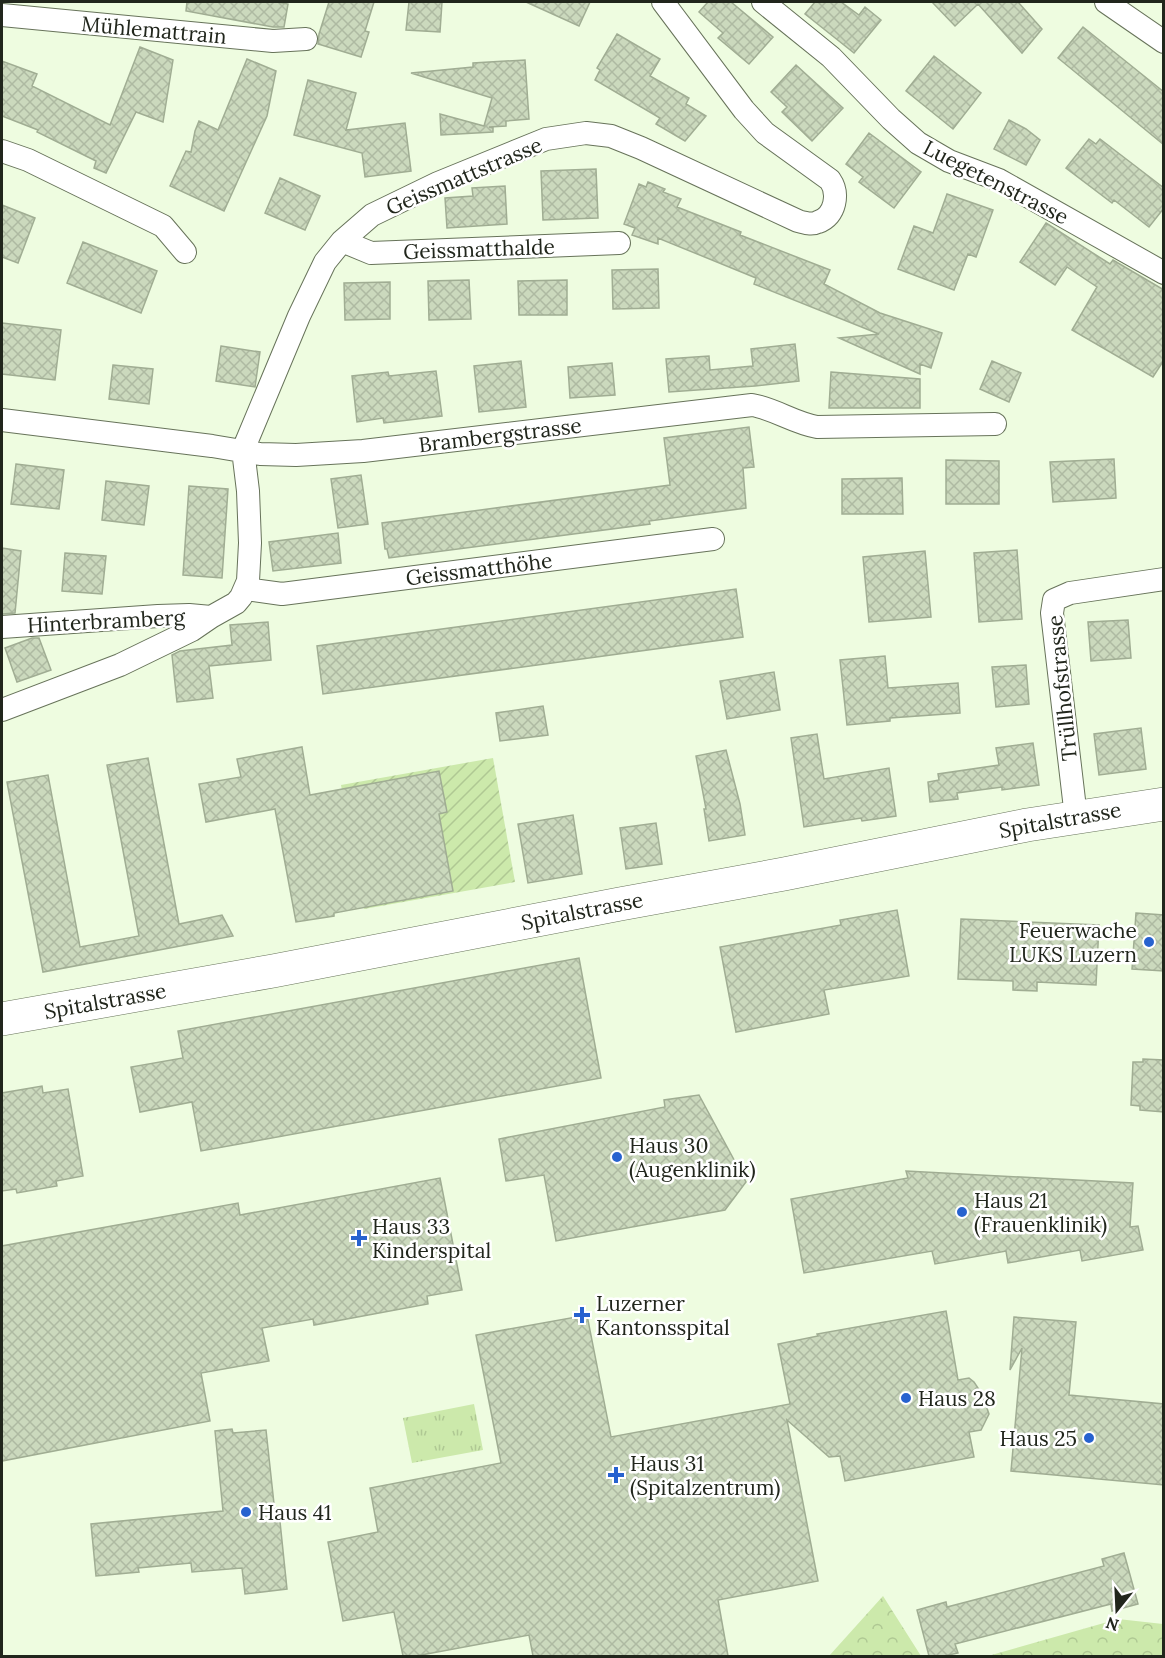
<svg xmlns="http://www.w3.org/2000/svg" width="1165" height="1658" font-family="Lora,serif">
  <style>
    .forest { fill: url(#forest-crowns) }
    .park { fill: url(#park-tufts) }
    .garden { fill: url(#garden-furrows) }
    .building { fill: url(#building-cross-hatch); stroke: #a0ad93; stroke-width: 1.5 }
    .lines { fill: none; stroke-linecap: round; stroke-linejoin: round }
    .street-casing { stroke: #67735a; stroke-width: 24 }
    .secondary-casing { stroke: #67735a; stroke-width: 34 }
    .street { stroke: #fff; stroke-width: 22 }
    .secondary { stroke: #fff; stroke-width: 33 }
    .poi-dot { fill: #2762cf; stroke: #fff; stroke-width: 2 }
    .labels { text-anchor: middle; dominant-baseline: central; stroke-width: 5; stroke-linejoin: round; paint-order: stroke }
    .street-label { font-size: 21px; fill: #21261c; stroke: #fff }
    .poi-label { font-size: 21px; fill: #21261c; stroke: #fff; text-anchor: start }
  </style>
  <defs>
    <pattern id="forest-crowns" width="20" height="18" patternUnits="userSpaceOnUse" patternTransform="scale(1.5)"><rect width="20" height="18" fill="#cce9ab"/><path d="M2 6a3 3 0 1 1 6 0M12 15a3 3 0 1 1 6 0" fill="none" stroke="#afc893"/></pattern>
    <pattern id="park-tufts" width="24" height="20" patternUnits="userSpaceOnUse" patternTransform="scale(1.5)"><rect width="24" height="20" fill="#cce9ab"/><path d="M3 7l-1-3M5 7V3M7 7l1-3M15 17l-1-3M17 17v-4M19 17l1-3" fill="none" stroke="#afc893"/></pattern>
    <pattern id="garden-furrows" width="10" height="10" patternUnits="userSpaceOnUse" patternTransform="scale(1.5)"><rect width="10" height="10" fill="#cce9ab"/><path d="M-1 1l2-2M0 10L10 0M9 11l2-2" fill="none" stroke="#afc893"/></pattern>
    <pattern id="building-cross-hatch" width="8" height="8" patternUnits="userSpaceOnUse" patternTransform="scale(1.5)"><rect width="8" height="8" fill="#cbd9bd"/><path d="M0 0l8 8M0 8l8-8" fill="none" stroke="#aebaa2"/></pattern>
  </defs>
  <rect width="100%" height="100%" fill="#eefce0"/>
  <path class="forest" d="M883,1596L921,1656H829Z
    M1118,1619L1163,1624V1656H988Z"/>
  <path class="park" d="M474,1404L483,1450L412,1463L403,1418Z"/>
  <path class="garden" d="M493,758L515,882L364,909L341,785Z"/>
  <path class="building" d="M187,2H277L288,4L284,27H273L186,11Z
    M329,2H374L365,31L369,32L361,57L318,44L319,34Z
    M409,2H442L440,32L406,30Z
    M526,2H590L579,26Z
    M708,2H731L773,37L749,64L718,38L723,33L699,12Z
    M815,2H841L859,15L865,7L881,20L854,53L805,14Z
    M932,2H1018L1042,29L1022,53L978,4L955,26Z
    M1083,27L1164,92V145L1058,58Z
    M617,34L660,59L650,76L689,98L686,104L706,116L685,141L656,124L660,118L595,80L600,70L597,68Z
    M140,47L173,60L163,122L136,112L106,173L94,168L96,161L37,132L38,130L2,116V61L37,74L32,86L110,125Z
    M934,56L981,93L953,129L906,91Z
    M247,59L276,71L267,116L224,211L170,186L186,151L191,152L195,131L199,121L218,130Z
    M525,60L529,119L506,121V126L489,127L493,128V132L441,135L440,114L484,126L492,98L411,73L473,67V63Z
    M796,65L843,108L812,141L782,112L787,107L771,92Z
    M308,80L356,93L346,130L405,123L411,171L365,177L362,153L294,135Z
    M1009,120L1026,129L1040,140L1026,165L994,149Z
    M869,133L921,172L894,208L859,182L863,177L846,164Z
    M1089,139L1096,144L1100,139L1164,188V208L1149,227L1114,200L1112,203L1066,168Z
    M596,169L598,218L543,220L541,171Z
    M280,178L320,196L305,230L265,213Z
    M648,182L665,189L663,192L681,199L677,207L741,232L740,235L830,270L824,284L880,313L942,333L931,368L920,364V374L839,338L879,334L754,284L756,278L658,238V244L632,235L635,228L624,224L639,184L646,187Z
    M505,186L507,224L447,228L445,198L473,196L472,188Z
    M947,194L993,210L976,257L968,254L954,290L898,269L914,226L933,233Z
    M2,205L35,218L18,263L2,257Z
    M1046,223L1110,264L1113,260L1164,290V360L1153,377L1072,330L1097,287L1067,267L1055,285L1020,262Z
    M83,242L157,271L141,313L67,283Z
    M658,269L659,308L613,309L612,270Z
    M469,280L471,319L429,320L428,281Z
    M567,280V315H519L518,281Z
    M390,282V319L345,320L344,283Z
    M2,323L61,330L55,380L2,374Z
    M795,344L799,381L755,386L669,392L666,359L709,356L710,370L753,366L751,349Z
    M221,346L260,352L255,387L216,381Z
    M521,361L526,407L479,412L474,366Z
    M992,361L1021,373L1009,402L980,389Z
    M612,363L615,395L570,398L568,367Z
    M113,365L153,369L149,404L109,399Z
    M436,371L442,416L384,423L383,418L357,422L352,376L388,372L389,376Z
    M831,372L920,379V408H829Z
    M749,427L754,467L743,468L746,508L649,521L650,524L389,558L387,549H385L382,523L670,485L664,438Z
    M1114,459L1116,498L1053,502L1050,462Z
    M946,460L999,461V504H946Z
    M16,464L64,470L59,509L11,504Z
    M361,475L368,524L338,528L331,479Z
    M902,478L903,514H842V479Z
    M106,481L149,486L144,525L102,520Z
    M189,486L228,489L222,578L183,575Z
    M338,533L341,563L273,571L269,542Z
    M2,548L21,551L15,613L2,614Z
    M1017,550L1022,619L979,622L974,553Z
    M925,551L931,617L869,622L863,557Z
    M65,553L106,556L102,594L62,591Z
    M736,589L743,637L323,694L317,646Z
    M1128,620L1131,658L1091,661L1088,622Z
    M268,622L271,660L209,666L213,698L177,702L172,655L180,651L232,645L230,625Z
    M32,638H39L51,670L17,682L5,648Z
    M885,656L888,688L958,683L960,713L890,718V721L847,725L840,660Z
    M1026,665L1029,704L996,707L992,667Z
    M774,672L780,710L727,719L720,681Z
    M543,706L548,735L500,741L496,713Z
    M1141,728L1146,769L1099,775L1094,734Z
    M817,734L824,779L889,768L896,816L862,821L861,818L804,827L791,738Z
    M1033,743L1039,785L1002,790V787L957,793L958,799L930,802L928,782L939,780L938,774L999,765L996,748Z
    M302,747L310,795L439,771L447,812L439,814L453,891L334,913V916L296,922L275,809L206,822L199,784L241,777L237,759Z
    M726,750L740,804L745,835L709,841L704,809H706L696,756Z
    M148,758L179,924L222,915L233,936L43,972L7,782L48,775L80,947L139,936L107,765Z
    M573,815L582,874L528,883L518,824Z
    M656,823L662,864L626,869L620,828Z
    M897,910L909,976L824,990L829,1014L736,1032L720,947L841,925L840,920Z
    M1136,913L1164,915V971L1132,969Z
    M961,919L1099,925L1096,985L1037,982V991L1013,990V981L958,979Z
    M579,958L601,1078L201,1151L192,1102L140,1112L131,1067L183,1058L178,1031Z
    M1143,1059L1164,1060V1112L1140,1110V1106L1131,1105L1133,1062H1143Z
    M42,1086L43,1093L68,1089L83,1176L56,1181L57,1186L17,1193L16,1189L2,1191V1093Z
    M699,1095L746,1182L725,1210L556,1241L544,1175L506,1181L499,1139L665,1107L664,1100Z
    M906,1171L1133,1183L1130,1227L1138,1226L1143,1250L1082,1261L1080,1250L1008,1263L1006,1251L935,1264L932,1251L804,1273L791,1199L908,1178Z
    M440,1178L462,1290L427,1296L428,1304L314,1325L313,1319L262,1328L269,1361L201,1373L210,1421L2,1461V1246L238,1203L240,1215Z
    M946,1311L958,1380L969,1378L974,1382L982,1394L989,1414L981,1430L969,1432L974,1457L845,1481L840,1456L829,1457L787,1420L818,1581L718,1600L728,1656H533L529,1635L416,1656H403L394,1612L343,1621L328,1542L378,1532L370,1488L501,1463L476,1335L587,1315L611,1437L790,1404L778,1344L818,1336L817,1334Z
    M1014,1317L1076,1322L1069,1395L1164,1404V1485L1011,1471L1022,1348L1010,1370Z
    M232,1429L233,1433L266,1430L275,1513L279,1512L287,1589L245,1594L242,1568L192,1572L191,1563L138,1568L139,1572L96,1576L91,1524L223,1511L215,1431Z
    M1124,1553L1138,1604L1112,1611L1111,1604L955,1644L958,1653L944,1656H929L917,1610L946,1602L947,1607L1104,1566L1102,1559Z"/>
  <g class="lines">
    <g class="street-casing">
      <path id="street" d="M763,2L831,57L891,119L918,143L949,161L999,180L1164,273
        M1106,2L1164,42
        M2,15L273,41L306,39
        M2,151L28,160L163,226L185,252
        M342,241L371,253L619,243
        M2,420L212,446L260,454L296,455L363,451L752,405C775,409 794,423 817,427L995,424
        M246,589L282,594L713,539
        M2,627L158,616L189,615L211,617
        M2,710L120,665L192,630L211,617L236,603L241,597L248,581L250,543L248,491L243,450L299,316L325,262L342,241L372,215L438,183L546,139L586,133L611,136L641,148L798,221C805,223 812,225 818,222C836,216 839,193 830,180L765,133L744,110L663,2
        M1076,817L1052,613L1054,600L1070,593L1164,579"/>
    </g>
    <g class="secondary-casing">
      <path id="secondary" d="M2,1019L273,971L620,904L784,874L1027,825L1164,804"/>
    </g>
    <use href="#street" class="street"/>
    <use href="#secondary" class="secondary"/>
  </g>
  <g class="poi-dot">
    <circle cx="1149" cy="942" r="6"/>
    <circle cx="617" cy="1157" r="6"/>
    <circle cx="962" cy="1212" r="6"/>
    <path d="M356 1229h6v6h6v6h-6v6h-6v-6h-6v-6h6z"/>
    <path d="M579 1306h6v6h6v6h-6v6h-6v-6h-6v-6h6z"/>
    <circle cx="906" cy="1398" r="6"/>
    <circle cx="1089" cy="1438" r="6"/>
    <path d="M613 1466h6v6h6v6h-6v6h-6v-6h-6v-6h6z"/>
    <circle cx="246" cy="1512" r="6"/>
  </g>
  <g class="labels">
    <g class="street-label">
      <text transform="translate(154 30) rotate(5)">Mühlemattrain</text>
      <text transform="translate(464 176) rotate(-23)">Geissmattstrasse</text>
      <text transform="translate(996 182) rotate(27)">Luegetenstrasse</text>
      <text transform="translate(479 249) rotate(-2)">Geissmatthalde</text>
      <text transform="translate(500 435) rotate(-7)">Brambergstrasse</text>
      <text transform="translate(479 569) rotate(-7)">Geissmatthöhe</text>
      <text transform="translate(106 621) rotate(-3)">Hinterbramberg</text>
      <text transform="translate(1062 688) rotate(-96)">Trüllhofstrasse</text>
      <text transform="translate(1060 820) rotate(-10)">Spitalstrasse</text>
      <text transform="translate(582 911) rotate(-11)">Spitalstrasse</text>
      <text transform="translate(105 1001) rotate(-10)">Spitalstrasse</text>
    </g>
    <g class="poi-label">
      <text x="1137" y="930" text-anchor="end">Feuerwache<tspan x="1137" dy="24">LUKS Luzern</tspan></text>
      <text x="629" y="1145">Haus 30<tspan x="629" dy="24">(Augenklinik)</tspan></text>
      <text x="974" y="1200">Haus 21<tspan x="974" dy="24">(Frauenklinik)</tspan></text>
      <text x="372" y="1226">Haus 33<tspan x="372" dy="24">Kinderspital</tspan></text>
      <text x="596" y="1303">Luzerner<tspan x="596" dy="24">Kantonsspital</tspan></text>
      <text x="918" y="1398">Haus 28</text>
      <text x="1077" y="1438" text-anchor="end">Haus 25</text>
      <text x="630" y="1463">Haus 31<tspan x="630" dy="24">(Spitalzentrum)</tspan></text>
      <text x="258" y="1512">Haus 41</text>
    </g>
  </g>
  <rect width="1165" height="1658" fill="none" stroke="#21261c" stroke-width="6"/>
  <g transform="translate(1117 1610) rotate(198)" stroke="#ffffff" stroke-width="4.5" paint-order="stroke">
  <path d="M0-4.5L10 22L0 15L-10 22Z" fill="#21261c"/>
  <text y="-9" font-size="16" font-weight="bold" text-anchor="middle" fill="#21261c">N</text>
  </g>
</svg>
